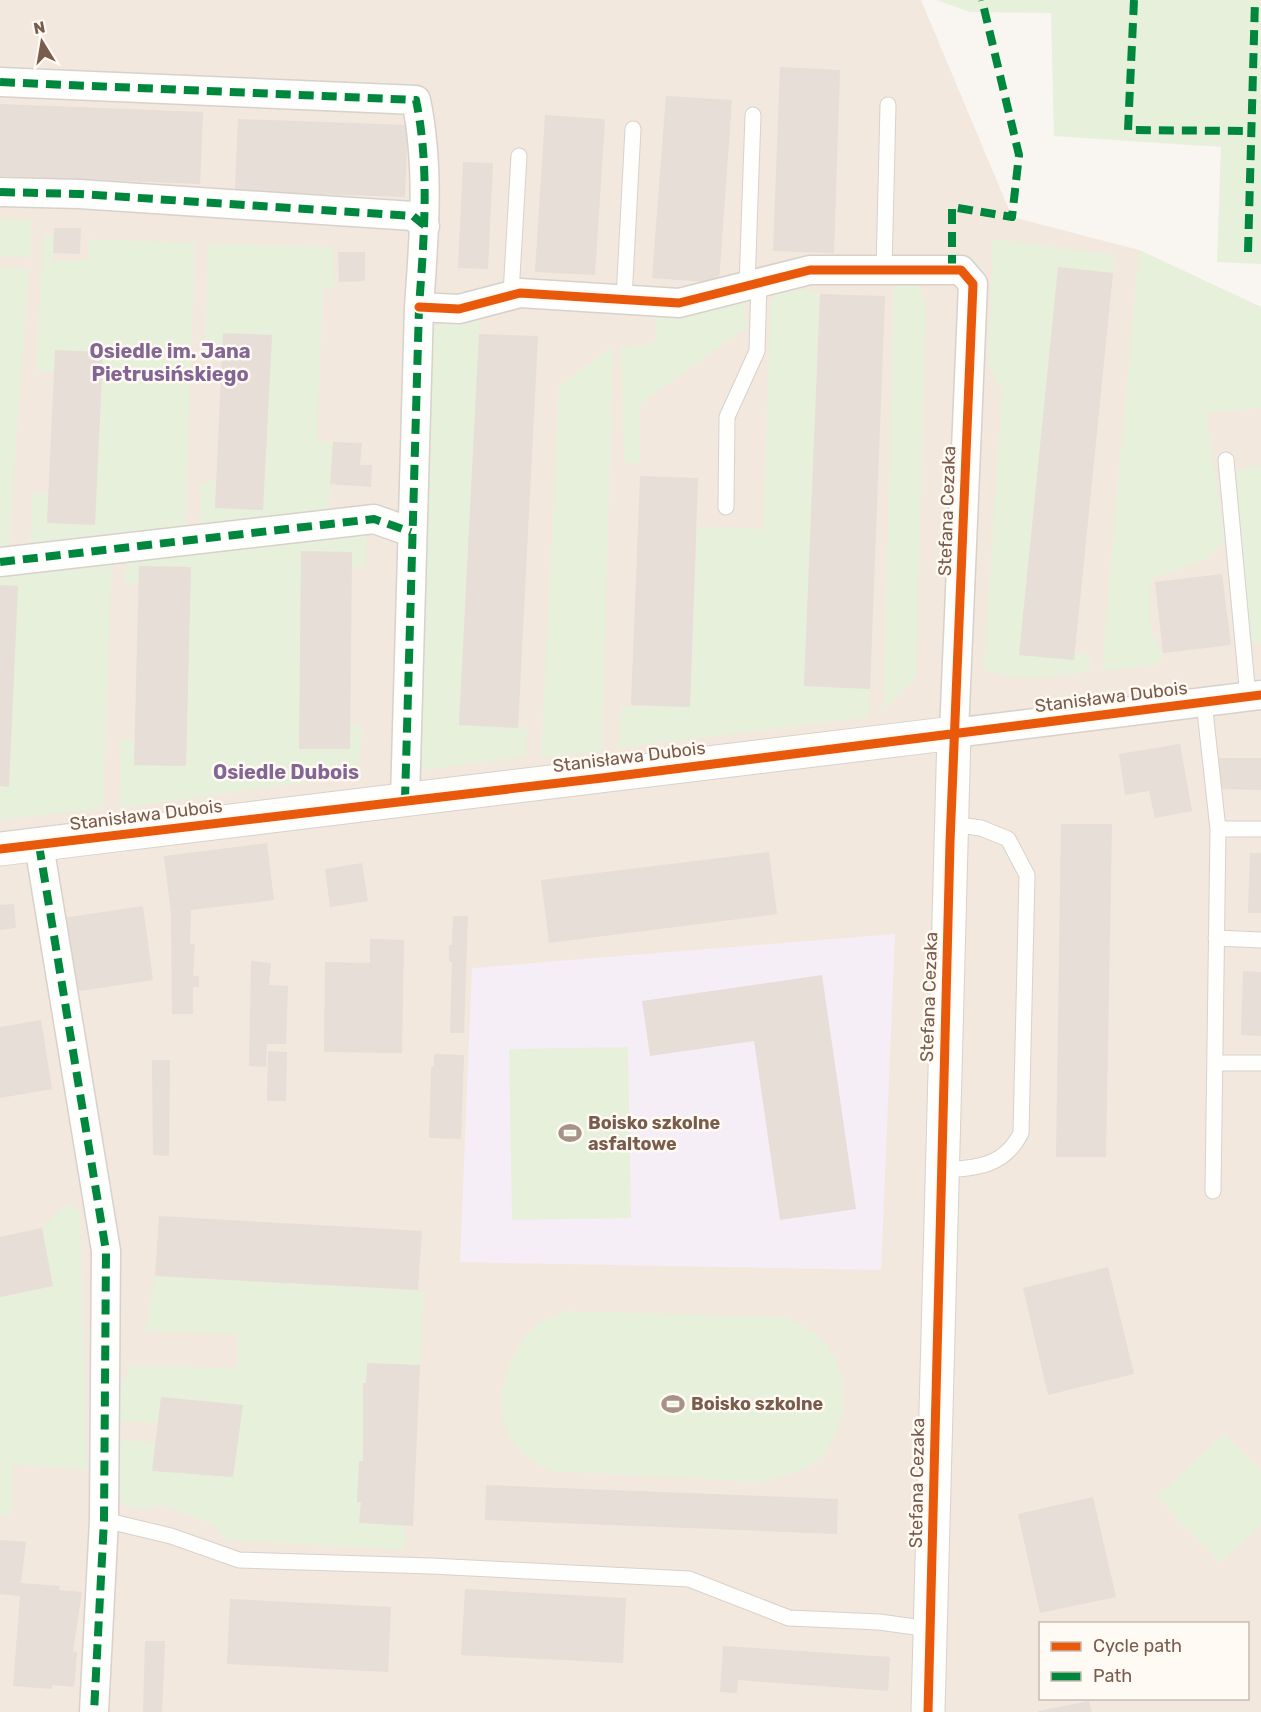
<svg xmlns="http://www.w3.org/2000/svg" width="1261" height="1712" font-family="Rubik,sans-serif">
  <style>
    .residential { fill: #f2e8de; fill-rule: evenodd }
    .education { fill: #f6eef6 }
    .green { fill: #e7f0db }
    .building { fill: #e6ded7 }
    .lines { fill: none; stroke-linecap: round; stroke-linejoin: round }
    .service-casing { stroke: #d7d1cb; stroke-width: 17 }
    .minor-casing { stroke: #d7d1cb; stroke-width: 31 }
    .tertiary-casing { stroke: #d7d1cb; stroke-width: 35 }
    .service { stroke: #fefefd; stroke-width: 15 }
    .minor { stroke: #fefefd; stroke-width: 28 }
    .tertiary { stroke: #fefefd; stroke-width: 33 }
    .quiet { stroke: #00873e; stroke-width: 8; stroke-dasharray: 15 8; stroke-linecap: butt }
    .cycleway-casing { stroke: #fffaf3; stroke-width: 13 }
    .cycleway { stroke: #e8590c; stroke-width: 9 }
    .labels { text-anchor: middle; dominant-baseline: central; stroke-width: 5; stroke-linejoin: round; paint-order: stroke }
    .street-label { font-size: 18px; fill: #7a5c4d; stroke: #fffaf3 }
    .poi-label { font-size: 18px; font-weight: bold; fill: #7a5c4d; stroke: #fffaf3; text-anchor: start }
    .neighbourhood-label { font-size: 20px; font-weight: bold; fill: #846695; stroke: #fffaf3 }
  </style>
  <rect width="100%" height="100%" fill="#f9f5f0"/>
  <path class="residential" d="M0,0H921L1012,217L1139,250L1261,307V1712H0ZM1040,1624H1248V1698H1040Z"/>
  <path class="education" d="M895,934L881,1270L460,1262L472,968Z"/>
  <path class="green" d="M936,0H1261V264L1217,262L1221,147L1054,136L1051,13L970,12Z
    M0,219L31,220V257L0,256Z
    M43,235H54L53,261L88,260L89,239L195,243L185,531L31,547L32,493H48L47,523L95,525L103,353L55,350L54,373L36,370Z
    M993,239L1114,255L1113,273L1059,267L1020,655L1074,660L1075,653L1091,655L1089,671C1050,678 1023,683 984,669L1002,390L988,366Z
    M208,243L333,247L335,288H323L317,441L333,442L328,517L201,529L200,483L216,480L215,508L263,510L272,336L222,356H205Z
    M1139,250L1261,307V408L1206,413L1225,541L1204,560L1152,579C1148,602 1147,635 1163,653L1159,665L1103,670L1105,625Z
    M0,268L29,269L8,556H0Z
    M894,285L919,286L926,303L916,678L883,711Z
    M806,289L820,294L804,686L870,689L868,717L618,748L622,706L690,707L697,527L763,529L771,301L777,293Z
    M745,301L747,327L640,404V464L624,462L621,346L648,345L656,342L655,318Z
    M480,313L459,725L527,727L526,756L422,770L430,329L461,314Z
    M613,345L602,751L541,758L559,387Z
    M1261,466V642L1251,644L1234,471Z
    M367,531L366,567L352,568V552L350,749V725L362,726L358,775L121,808L120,739L135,738L134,765L186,766L191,567L139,566L138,584H126V555Z
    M112,557L103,808L0,820V786H9L18,586L0,585V569Z
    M628,1047L631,1218L512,1220L509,1049Z
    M69,1203L80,1213L87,1470L13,1464L11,1516L0,1515V1298L52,1286L42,1228Z
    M155,1276L424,1291L420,1365L367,1363L359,1523L405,1525V1550L225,1540L214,1525L162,1505L145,1509L128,1508L111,1491L113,1438L155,1443L153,1471L233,1477L242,1405L161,1397L158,1423L114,1421L116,1400L130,1366L237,1368L238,1334L145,1331Z
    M567,1311L785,1317C802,1325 825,1338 834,1356C851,1390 845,1441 812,1464C795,1475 775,1479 755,1482L550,1471C541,1465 530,1460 522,1453C486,1420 503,1353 537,1325C545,1319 558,1315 567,1311Z
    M1224,1433L1261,1472V1525L1220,1563L1157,1496Z"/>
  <path class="building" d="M780,67L840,70L834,253L773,251Z
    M666,96L732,100L719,283L652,278Z
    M0,104L203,112L200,184L0,176Z
    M545,115L605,119L595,275L535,272Z
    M238,119L408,125L405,197L235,191Z
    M463,162L493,163L488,269L458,268Z
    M54,228H81L80,254L53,253Z
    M338,252H365V281L339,282Z
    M1058,267L1113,273L1074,660L1019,655Z
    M820,294L885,296L870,689L804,686Z
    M223,333L272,335L263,510L215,508Z
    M479,334L538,336L518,728L459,725Z
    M55,350L103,352L95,525L47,523Z
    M333,442L362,443L360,465H372L371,487L330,484Z
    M640,476L698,478L690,707L631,705Z
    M301,551L352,552L350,749H299Z
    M139,566L191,567L186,766L134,765Z
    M1222,574L1231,645L1163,653L1155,582Z
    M0,585L18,586L9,787L0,786Z
    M1180,744L1192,811L1155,818L1149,791L1125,795L1119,754Z
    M1219,758H1261V790L1220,789Z
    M1061,824H1112L1106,1157H1056Z
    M267,843L274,900L191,910L190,944H195L193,976H199V987H193V1014H172L171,913L164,856Z
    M769,852L777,914L549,943L541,880Z
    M1250,853H1261V913H1248Z
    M362,863L368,901L330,907L325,869Z
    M14,904L16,928L0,930V905Z
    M143,906L153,980L73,992L62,918Z
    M453,916H468L464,1033H450L452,962H449V945H452Z
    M370,939L404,940L402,1053L324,1052L325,962L370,963Z
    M251,961L271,963L269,985L288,986L286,1044H267L266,1067L249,1066Z
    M1243,971L1261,972V1036L1241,1035Z
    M822,975L856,1209L780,1220L754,1041L650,1056L642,1001Z
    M41,1020L52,1089L0,1098V1027Z
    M268,1051L287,1052L286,1101H267Z
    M434,1054L464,1055L461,1139L429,1138L431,1067L434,1066Z
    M152,1060H170L169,1156L153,1155Z
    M159,1216L422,1231L418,1290L155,1276Z
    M42,1228L53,1286L0,1297V1237Z
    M1108,1267L1134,1374L1048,1395L1023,1288Z
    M367,1363L420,1365L413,1526L359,1523L361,1502H357L359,1461H363V1383H366Z
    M161,1397L243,1405L233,1477L152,1471Z
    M486,1485L838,1499L837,1534L485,1520Z
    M1093,1497L1116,1597L1040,1613L1018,1514Z
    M0,1540L26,1542L21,1583L60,1586L59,1590L82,1592L73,1652H77L74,1687L52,1685V1689L13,1686L20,1596L0,1594Z
    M465,1589L626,1598L623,1663L461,1655Z
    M230,1599L391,1607L388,1672L227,1664Z
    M145,1641H165L162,1712H143Z
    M723,1646L890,1657L888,1691L738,1680L737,1693L720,1692Z
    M1089,1701L1092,1712H1038V1711Z"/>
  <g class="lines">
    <g class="service-casing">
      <path id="service" d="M884,270L888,105
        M747,286L753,115
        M511,294L519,156
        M624,299L633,129
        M1226,460L1248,697
        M726,507L727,417L757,351L759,283
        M1204,702L1218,829L1213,1191
        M1218,829H1261
        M1216,938L1261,940
        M1215,1063H1261
        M941,1170C976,1168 1004,1167 1021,1133L1027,875L1008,839L981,828L951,824
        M104,1520L171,1536L239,1560L431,1566L689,1579L789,1618L879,1622L930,1629"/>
    </g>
    <g class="minor-casing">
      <path id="minor" d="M0,82L416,100C430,167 424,238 419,307L405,800
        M0,192L79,194L413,216L425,226
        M419,307L459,309L520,293L679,303L810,270H961L973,284L954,733L1261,695
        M0,562L374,519L411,532
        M39,845L106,1251L104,1520L94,1712"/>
    </g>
    <g class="tertiary-casing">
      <path id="tertiary" d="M0,849L954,733L928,1712"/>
    </g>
    <use href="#service" class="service"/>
    <use href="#minor" class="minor"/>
    <use href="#tertiary" class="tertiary"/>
    <path class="quiet" d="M1134,0L1128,130L1250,131
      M0,82L416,100C430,167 424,238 419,307L405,800
      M0,192L79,194L413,216L425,226
      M1248,252L1255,0
      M952,270V207L1012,217L1019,155L982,0
      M0,562L374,519L411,532
      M39,845L106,1251L104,1520L94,1712"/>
    <g class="cycleway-casing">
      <path id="cycleway" d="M419,307L459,309L520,293L679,303L810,270H961L973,284L950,842L928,1712
        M0,849L602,778L1261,695"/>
    </g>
    <use href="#cycleway" class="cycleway"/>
  </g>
  <defs>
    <g id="stadium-bare" transform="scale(1.8)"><path d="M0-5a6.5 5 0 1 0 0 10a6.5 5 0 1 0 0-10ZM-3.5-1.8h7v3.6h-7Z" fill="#a69286" stroke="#fffaf3" stroke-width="2.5" paint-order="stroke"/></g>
  </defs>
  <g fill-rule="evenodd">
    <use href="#stadium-bare" x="570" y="1133"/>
    <use href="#stadium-bare" x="673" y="1404"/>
  </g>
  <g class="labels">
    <g class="street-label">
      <text transform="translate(947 511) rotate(-88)">Stefana Cezaka</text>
      <text transform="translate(1111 697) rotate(-7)">Stanisława Dubois</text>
      <text transform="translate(629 757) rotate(-7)">Stanisława Dubois</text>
      <text transform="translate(146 815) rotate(-7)">Stanisława Dubois</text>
      <text transform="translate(929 997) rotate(-88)">Stefana Cezaka</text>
      <text transform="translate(917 1483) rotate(-89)">Stefana Cezaka</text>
    </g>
    <g class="poi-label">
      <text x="588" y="1123">Boisko szkolne<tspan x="588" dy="21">asfaltowe</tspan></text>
      <text x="691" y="1404">Boisko szkolne</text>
    </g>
    <g class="neighbourhood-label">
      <text x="170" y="351">Osiedle im. Jana<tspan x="170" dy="23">Pietrusińskiego</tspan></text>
      <text x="286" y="772">Osiedle Dubois</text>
    </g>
  </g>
  <rect x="1039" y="1622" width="210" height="78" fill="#fffaf3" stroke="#cabbb1" stroke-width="1.5"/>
  <rect x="1051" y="1642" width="30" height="9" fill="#e8590c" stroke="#cabbb1" stroke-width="1.5"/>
  <text x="1093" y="1652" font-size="18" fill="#7a5c4d">Cycle path</text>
  <rect x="1051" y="1672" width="30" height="9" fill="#00873e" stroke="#cabbb1" stroke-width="1.5"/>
  <text x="1093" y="1682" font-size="18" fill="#7a5c4d">Path</text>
  <g transform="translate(42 42) rotate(349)" stroke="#fffaf3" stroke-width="4.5" paint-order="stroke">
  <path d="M0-4.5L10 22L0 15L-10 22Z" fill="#7a5c4d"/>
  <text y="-9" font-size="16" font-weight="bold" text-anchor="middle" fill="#7a5c4d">N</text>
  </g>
</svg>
